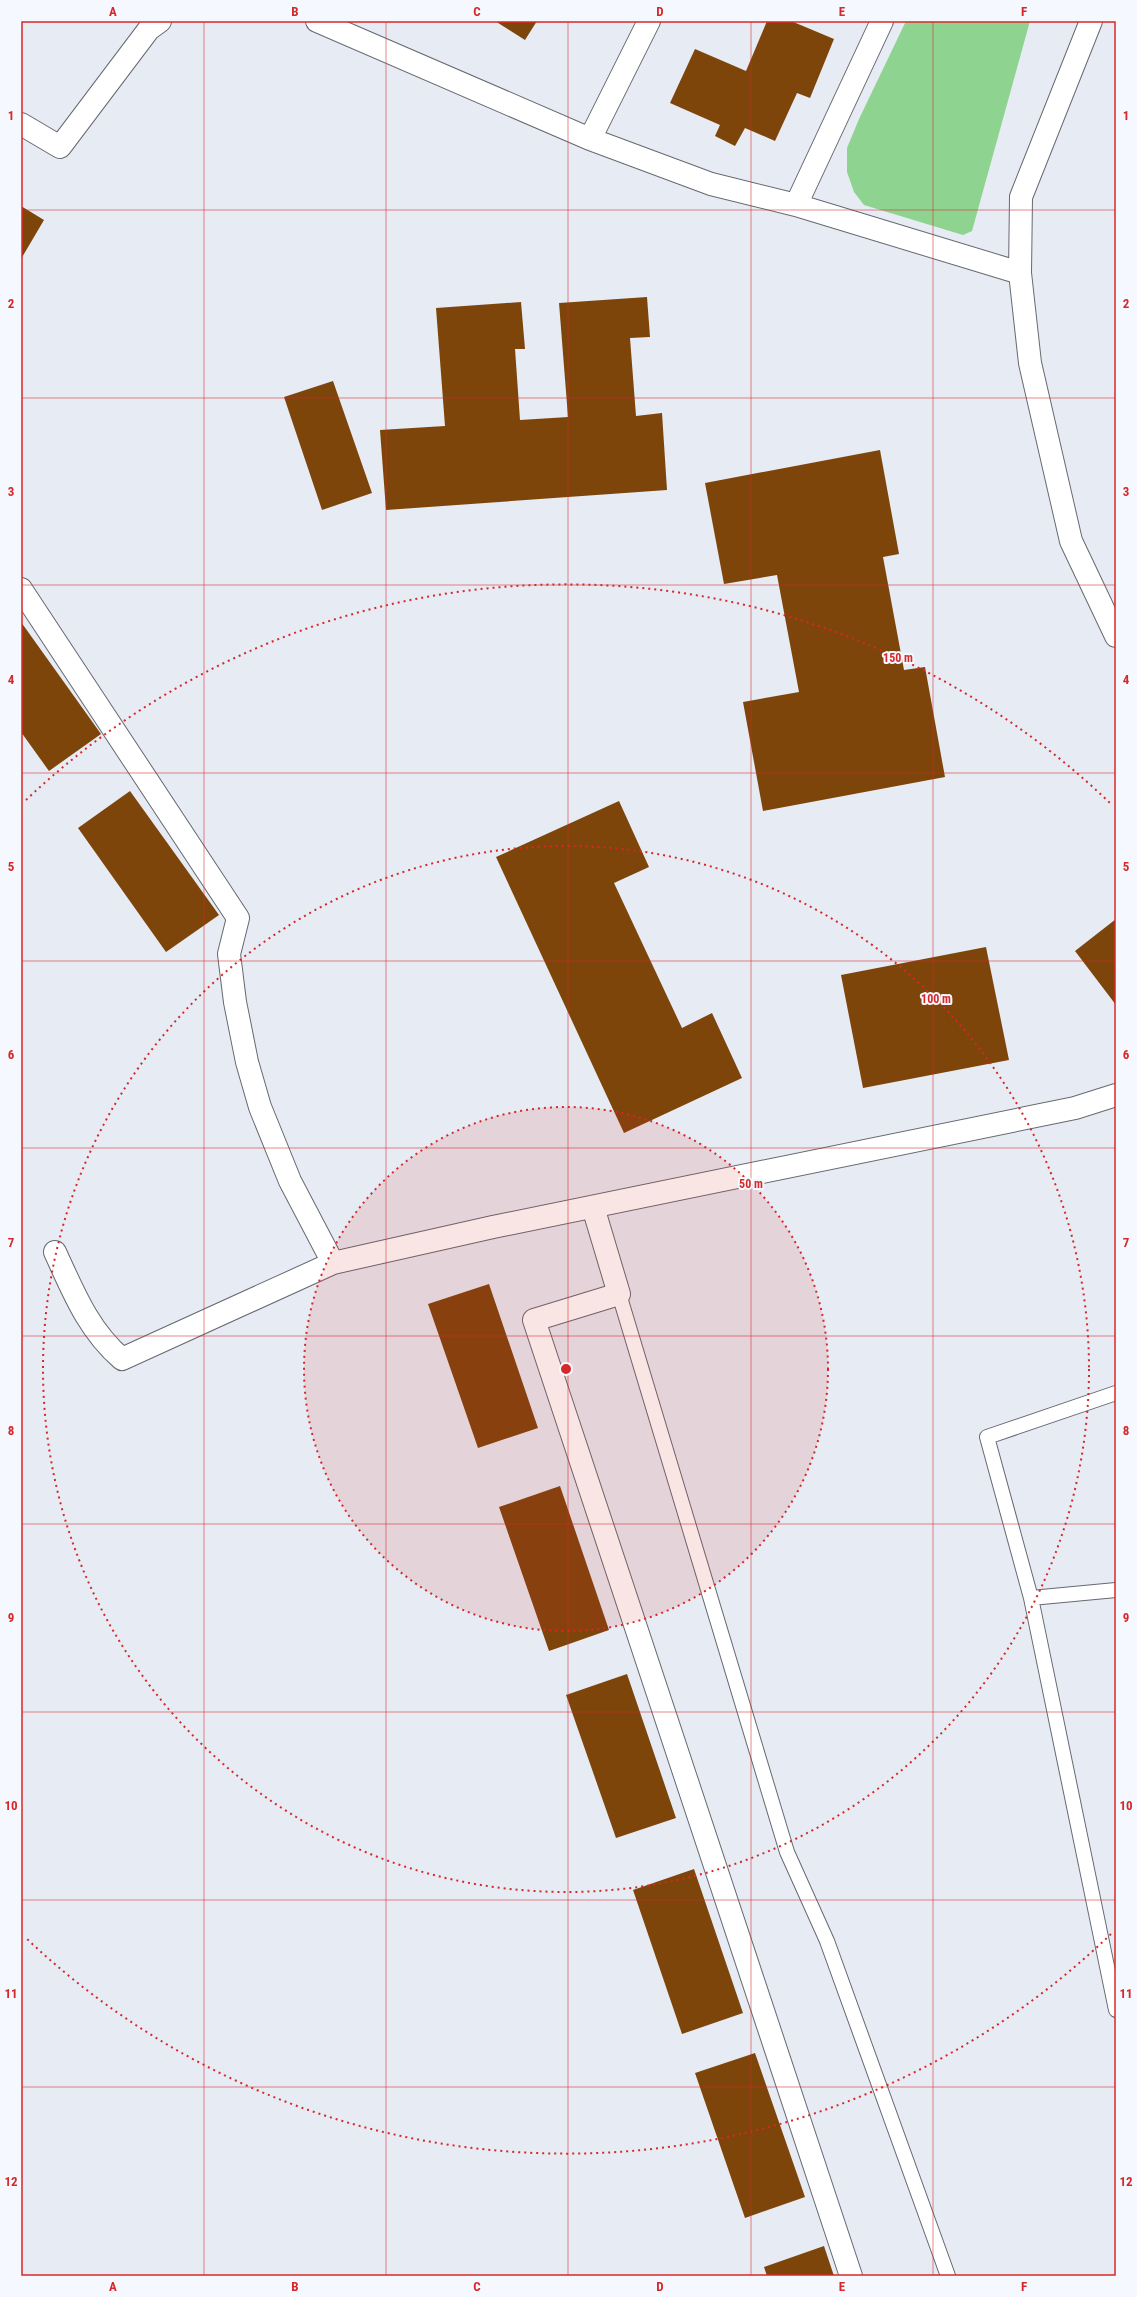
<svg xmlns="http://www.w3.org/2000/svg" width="1137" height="2297" font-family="'Roboto Condensed',sans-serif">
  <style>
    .green { fill: #8ed490 }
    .building { fill: #7e450b }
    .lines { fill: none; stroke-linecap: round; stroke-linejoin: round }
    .lane-casing { stroke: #666970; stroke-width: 16 }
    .street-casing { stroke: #666970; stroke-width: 24 }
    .secondary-casing { stroke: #666970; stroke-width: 24 }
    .lane { stroke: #fff; stroke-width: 14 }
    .street { stroke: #fff; stroke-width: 22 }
    .secondary { stroke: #fff; stroke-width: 22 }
    .grid { fill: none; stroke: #d62828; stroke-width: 1; stroke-opacity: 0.55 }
    .ring { fill: none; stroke: #d62828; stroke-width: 2; stroke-dasharray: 2 4 }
    .centre { fill: #d62828; stroke: #f5f8ff; stroke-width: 2 }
    .ring-label { font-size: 12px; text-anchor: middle; font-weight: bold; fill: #d62828; stroke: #f5f8ff; stroke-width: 4; stroke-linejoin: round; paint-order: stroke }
    .neatline { fill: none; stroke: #d62828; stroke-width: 1.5 }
    .grid-label { font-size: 13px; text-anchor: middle; font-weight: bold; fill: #d62828 }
  </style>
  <rect width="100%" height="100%" fill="#e7ebf3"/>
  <path class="green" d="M906,21H1030L972,231L963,235L864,205L854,192L847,172V148L859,119Z"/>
  <path class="building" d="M495,21H537L525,40Z
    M767,21H791L834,39L810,98L797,93L775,141L745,128L735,146L715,136L720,125L670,103L695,49L746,71Z
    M21,206L44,220L21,259Z
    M647,297L650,337L630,338L636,416L662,413L667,490L386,510L380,430L445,426L436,308L521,302L525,349H515L520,420L568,417L559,303Z
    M333,381L372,493L322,510L284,397Z
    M880,450L899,554L883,557L904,670L925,667L945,777L763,811L743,702L799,692L777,575L724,584L705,483Z
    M21,622L101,734L49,771L21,732Z
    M130,791L219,915L166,952L78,828Z
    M619,801L649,867L614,883L682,1028L712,1013L742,1078L624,1133L496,857Z
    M1116,919V1005L1075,951Z
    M986,947L1009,1060L863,1088L841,975Z
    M489,1284L538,1428L478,1448L428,1304Z
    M560,1486L609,1630L549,1651L499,1507Z
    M627,1674L676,1818L616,1838L566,1695Z
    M694,1869L743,2013L682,2034L633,1890Z
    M755,2053L805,2197L745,2218L695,2073Z
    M824,2246L834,2276H767L764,2267Z"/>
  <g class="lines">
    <g class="lane-casing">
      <path id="lane" d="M619,1294L787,1852L827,1941L948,2276
        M1116,1393L987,1437L1031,1598L1116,2010
        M1031,1598L1116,1590"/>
    </g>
    <g class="street-casing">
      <path id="street" d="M317,21L590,139L711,184L796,205L1020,273
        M21,124L60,147L149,29L160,21
        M590,139L649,21
        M796,205L882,21
        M21,589L238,918L229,954L235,1002L247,1062L260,1107L290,1181L333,1263
        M593,1207L619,1294L534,1320L851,2276
        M55,1252C73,1291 88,1330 122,1359L333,1263L493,1227L1075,1108L1116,1095"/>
    </g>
    <g class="secondary-casing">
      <path id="secondary" d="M1091,21L1021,197L1020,273L1030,363L1071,541L1116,636"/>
    </g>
    <use href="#lane" class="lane"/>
    <use href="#street" class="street"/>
    <use href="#secondary" class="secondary"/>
  </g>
  <path class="grid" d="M204,21V2276M386,21V2276M568,21V2276M751,21V2276M933,21V2276M21,210H1116M21,398H1116M21,585H1116M21,773H1116M21,961H1116M21,1148H1116M21,1336H1116M21,1524H1116M21,1712H1116M21,1900H1116M21,2087H1116"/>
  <circle cx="566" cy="1369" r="262" fill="#d62828" fill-opacity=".12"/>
  <g class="ring">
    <circle cx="566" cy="1369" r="262"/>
    <circle cx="566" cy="1369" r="523"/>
    <path d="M1111 1934A785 785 0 0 1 26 1938M26 800A785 785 0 0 1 1111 804"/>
  </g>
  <circle cx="566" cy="1369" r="6" class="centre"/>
  <g class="ring-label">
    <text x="898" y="662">150 m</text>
    <text x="936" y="1003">100 m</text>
    <text x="751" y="1188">50 m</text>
  </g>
  <rect width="1137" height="2297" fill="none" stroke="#f5f8ff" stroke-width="44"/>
  <rect x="22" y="22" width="1093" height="2253" class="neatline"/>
  <g class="grid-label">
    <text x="113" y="16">A</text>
    <text x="295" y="16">B</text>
    <text x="477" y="16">C</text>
    <text x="660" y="16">D</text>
    <text x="842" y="16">E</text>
    <text x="1024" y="16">F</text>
    <text x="11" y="120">1</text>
    <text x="1126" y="120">1</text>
    <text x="11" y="308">2</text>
    <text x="1126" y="308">2</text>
    <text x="11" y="496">3</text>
    <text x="1126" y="496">3</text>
    <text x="11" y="684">4</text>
    <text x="1126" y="684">4</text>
    <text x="11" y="871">5</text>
    <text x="1126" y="871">5</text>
    <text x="11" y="1059">6</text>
    <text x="1126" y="1059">6</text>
    <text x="11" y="1247">7</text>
    <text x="1126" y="1247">7</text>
    <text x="11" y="1435">8</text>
    <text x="1126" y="1435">8</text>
    <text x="11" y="1622">9</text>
    <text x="1126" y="1622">9</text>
    <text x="11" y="1810">10</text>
    <text x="1126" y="1810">10</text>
    <text x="11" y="1998">11</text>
    <text x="1126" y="1998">11</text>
    <text x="11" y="2186">12</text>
    <text x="1126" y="2186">12</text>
    <text x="113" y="2291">A</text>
    <text x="295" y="2291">B</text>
    <text x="477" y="2291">C</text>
    <text x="660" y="2291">D</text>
    <text x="842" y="2291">E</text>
    <text x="1024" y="2291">F</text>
  </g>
</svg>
